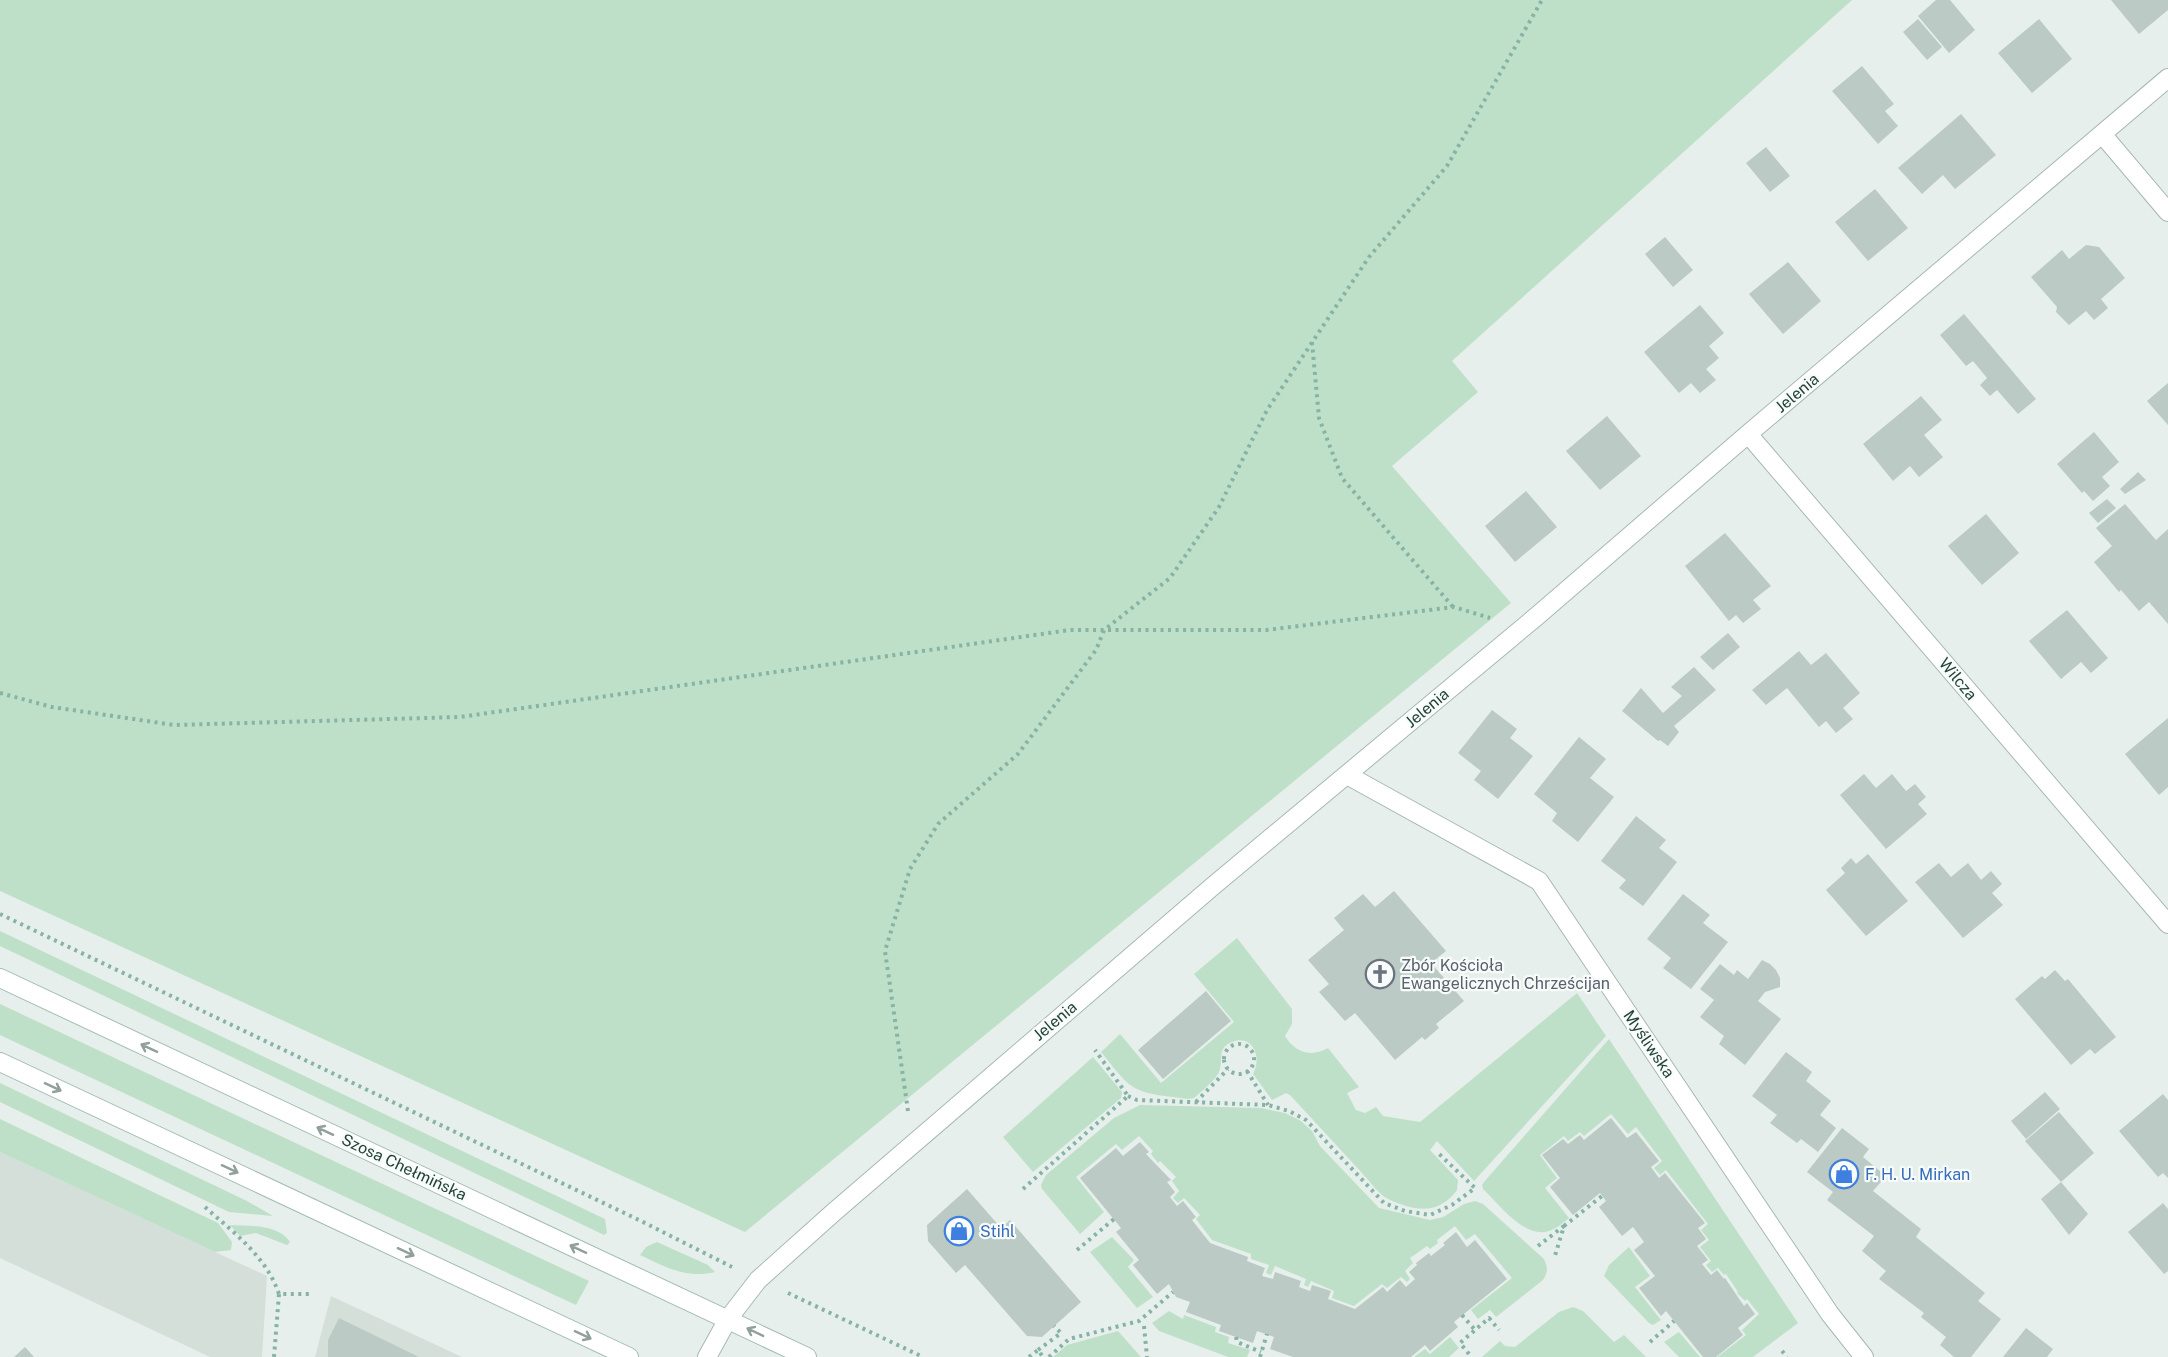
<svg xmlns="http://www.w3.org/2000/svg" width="2168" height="1357" font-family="'Public Sans',sans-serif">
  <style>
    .built { fill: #d4dfda }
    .green { fill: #bfe0c8 }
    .building { fill: #bbcac4 }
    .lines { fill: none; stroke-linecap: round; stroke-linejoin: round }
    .street-casing { stroke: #a8b8b2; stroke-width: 20 }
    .secondary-casing { stroke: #a4bbb3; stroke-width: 20 }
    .path { stroke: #86b3a5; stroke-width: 4; stroke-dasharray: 3 4.5; stroke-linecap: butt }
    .street { stroke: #fff; stroke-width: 18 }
    .secondary { stroke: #fff; stroke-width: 18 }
    .oneway { stroke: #92a09c }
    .labels { text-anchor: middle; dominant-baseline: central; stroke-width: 4.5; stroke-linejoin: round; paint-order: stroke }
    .street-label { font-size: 16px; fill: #24423a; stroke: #f7fbf9 }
    .worship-label { font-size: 16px; fill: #5b616d; stroke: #f7fbf9; text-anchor: start }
    .shop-label { font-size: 16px; fill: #366cbe; stroke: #f7fbf9; text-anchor: start }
  </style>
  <rect width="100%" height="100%" fill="#e6efeb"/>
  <path class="built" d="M0,1152L267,1276L262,1357H210L0,1258Z
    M331,1296L462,1357H315Z"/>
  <path class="green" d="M0,0H1852L1452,361L1478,392L1392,466L1511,603L745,1232L0,891Z
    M0,931L605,1219L607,1233L604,1235L0,946Z
    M1237,938L1292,1009V1024L1285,1036C1295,1052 1310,1058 1328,1048L1359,1087L1347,1093L1356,1110L1365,1113L1376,1107L1383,1116L1420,1122L1577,993L1606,1036L1474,1181L1437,1141L1430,1150L1458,1180L1457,1190C1438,1216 1414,1211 1388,1199C1378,1194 1369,1180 1362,1173C1338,1147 1314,1121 1290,1095L1286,1093L1272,1100L1253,1074C1262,1059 1254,1033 1232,1042C1215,1048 1225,1063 1218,1074C1212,1083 1202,1091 1194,1098L1188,1099C1170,1096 1143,1096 1129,1084C1118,1075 1110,1062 1101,1052L1120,1034L1161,1083L1234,1022L1194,974Z
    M0,1004L589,1281L576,1305L0,1035Z
    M1609,1039L1798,1323L1753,1357H1717L1746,1335L1742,1330L1759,1314L1747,1299L1745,1301L1737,1293L1738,1292L1726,1274L1724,1275L1718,1268L1712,1272L1706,1265L1711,1261L1700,1247L1709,1240L1701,1230L1708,1224L1666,1170L1660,1175L1654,1168L1662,1161L1636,1127L1628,1134L1611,1114L1584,1136L1580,1132L1568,1141L1564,1136L1540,1155L1557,1178L1545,1188L1569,1218C1563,1223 1556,1229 1549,1231C1524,1239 1499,1204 1483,1189L1482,1185L1484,1182Z
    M1093,1057L1122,1092L1121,1098L1033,1172L1003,1137Z
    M0,1083L247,1201L273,1216L229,1212L0,1102Z
    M1140,1105L1261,1108L1285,1113L1301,1121L1312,1131L1320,1146L1379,1208L1430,1220L1443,1217L1464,1204L1475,1201L1483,1204L1544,1259C1548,1268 1548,1272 1543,1280L1496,1317L1490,1310L1478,1319L1471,1310L1512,1278L1475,1234L1466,1240L1455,1226L1437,1240L1438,1243L1430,1249L1427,1246L1410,1258L1413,1263L1405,1271L1410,1279L1407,1282L1401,1277L1387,1288L1382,1284L1354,1306L1332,1298L1334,1291L1311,1281L1308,1287L1304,1285L1306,1279L1275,1266L1271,1275L1266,1273L1269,1265L1251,1259V1254L1212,1240L1196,1219L1200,1215L1184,1198L1178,1203L1173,1198L1179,1191L1172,1181L1176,1177L1160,1161L1158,1163L1151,1154L1153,1151L1139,1136L1122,1150L1116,1144L1076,1177L1104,1212L1080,1234L1042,1189L1041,1185L1046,1175L1114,1118Z
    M0,1119L218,1223L232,1242L231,1250L215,1252L0,1152Z
    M230,1225C250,1226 278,1224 290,1242L287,1245L256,1233L240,1236Z
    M1112,1237L1134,1260L1128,1267L1153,1297L1137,1308L1090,1252Z
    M657,1242L708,1265L715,1272C687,1279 665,1267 640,1255L646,1247Z
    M1629,1247L1650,1276L1635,1287L1661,1320L1653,1325L1649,1323L1604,1276L1609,1265Z
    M1573,1307L1583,1311L1614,1342L1624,1335L1646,1357H1482L1500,1341L1505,1346L1515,1347L1559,1312Z
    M1169,1311L1183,1319L1184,1315L1216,1327L1215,1332L1229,1337L1228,1343L1250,1350L1247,1357H1228L1159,1331L1152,1323Z
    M1118,1331L1141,1357H1053L1067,1345Z
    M1679,1332L1700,1357H1679L1664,1342Z
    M1450,1337L1459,1348L1449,1357H1414L1425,1349L1430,1354Z"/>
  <path class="building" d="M1936,0H1950L1975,30L1949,53L1918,16Z
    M2111,0H2168V10L2139,34Z
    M1918,19L1942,47L1927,60L1903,32Z
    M2039,19L2072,59L2032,93L1998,53Z
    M1862,66L1894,104L1885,111L1898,126L1878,144L1832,91Z
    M1961,114L1996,155L1955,189L1943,175L1922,194L1898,168Z
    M1766,147L1790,176L1770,192L1746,163Z
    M1875,189L1908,228L1868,261L1835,222Z
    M1665,237L1693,270L1673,287L1645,254Z
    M2086,245L2099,247L2125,278L2101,299L2108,308L2094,320L2086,311L2069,325L2056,312L2057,307L2031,277L2062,250L2069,259Z
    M1788,262L1821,301L1783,334L1749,294Z
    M1700,305L1724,333L1709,346L1719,358L1706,369L1716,380L1700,393L1691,383L1679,393L1644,352Z
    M1964,314L2036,399L2018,414L1997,390L1990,396L1980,385L1987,378L1973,361L1966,366L1940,335Z
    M2168,383V425L2147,401Z
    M1921,396L1942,420L1924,435L1943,457L1919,477L1910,466L1893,481L1863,444Z
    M1607,416L1641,456L1600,490L1566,451Z
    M2094,432L2119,462L2102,477L2110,486L2093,501L2084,491L2082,493L2057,464Z
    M2138,472L2146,480L2125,494L2120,489Z
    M1526,491L1557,527L1515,562L1485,526Z
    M2107,499L2116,508L2098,523L2089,513Z
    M2125,504L2156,540L2168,529V624L2149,602L2139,611L2121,590L2119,592L2094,562L2112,546L2096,528Z
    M1986,514L2019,553L1982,585L1948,546Z
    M1725,533L1771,586L1753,600L1761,609L1743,623L1736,615L1729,621L1685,566Z
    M2067,610L2108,658L2091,673L2081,662L2061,679L2029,641Z
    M1728,633L1740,647L1713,670L1700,657Z
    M1799,651L1811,665L1826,653L1860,693L1843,708L1853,719L1836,733L1826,721L1819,727L1787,688L1766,705L1752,690Z
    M1694,667L1716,690L1674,726L1679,732L1668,746L1660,740L1658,741L1622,711L1641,688L1663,713L1682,696L1671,687Z
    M1492,710L1517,729L1510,738L1533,756L1498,799L1474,780L1481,771L1458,753Z
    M2168,718V787L2159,795L2125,754Z
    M1579,737L1606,759L1590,778L1614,797L1578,842L1552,821L1557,813L1534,794Z
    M1864,774L1876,788L1892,774L1906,791L1915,784L1926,797L1918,804L1927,814L1886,849L1840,795Z
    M1636,816L1666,840L1659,848L1677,862L1643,906L1619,888L1626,880L1601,861Z
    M1868,854L1908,901L1866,936L1826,890L1845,873L1841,868L1851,858L1856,864Z
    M1939,863L1951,877L1968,863L1981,880L1991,871L2002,884L1992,893L2003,905L1963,938L1915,882Z
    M1394,891L1446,951L1431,963L1464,1001L1436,1024L1439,1028L1425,1040L1422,1037L1395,1060L1355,1013L1345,1021L1319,992L1329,984L1308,960L1344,930L1334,918L1363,894L1375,907Z
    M1683,894L1710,915L1703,923L1728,942L1691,989L1663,968L1671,958L1647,939Z
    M1762,960L1770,964L1776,970L1780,978V987L1765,992L1758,1001L1781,1019L1745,1065L1719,1044L1724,1036L1700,1017L1714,1000L1700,989L1720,964L1734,975L1737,970L1748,979Z
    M2055,970L2065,981L2068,979L2116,1037L2095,1054L2090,1049L2071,1065L2015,999L2042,976L2045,979Z
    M1206,991L1231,1021L1163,1079L1138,1050Z
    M1786,1052L1812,1072L1806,1081L1831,1101L1820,1115L1836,1128L1818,1152L1801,1139L1797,1143L1770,1123L1777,1115L1752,1096Z
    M2045,1092L2060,1109L2026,1139L2011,1121Z
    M2163,1094L2168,1100V1178L2163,1173L2158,1177L2119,1131Z
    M2059,1112L2094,1153L2061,1182L2025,1141Z
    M1611,1118L1627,1138L1636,1132L1659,1161L1651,1167L1659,1178L1665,1173L1705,1223L1698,1228L1706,1239L1697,1246L1708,1260L1702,1264L1711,1275L1717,1270L1724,1279L1725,1278L1744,1306L1747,1303L1755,1314L1738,1328L1743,1335L1716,1357H1703L1666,1311L1661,1316L1639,1288L1655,1276L1634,1250L1644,1242L1633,1227L1622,1236L1599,1207L1606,1201L1600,1193L1573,1215L1550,1187L1560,1178L1542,1155L1563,1139L1568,1144L1580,1135L1584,1140Z
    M1842,1128L1869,1149L1863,1157L1886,1176L1873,1191L1921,1229L1916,1237L1985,1293L1978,1301L2001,1319L1971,1357H1954L1940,1345L1946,1337L1921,1317L1924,1313L1879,1279L1886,1271L1862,1251L1874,1236L1827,1200L1833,1192L1807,1172Z
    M1140,1142L1149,1152L1146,1154L1171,1180L1167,1182L1175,1192L1170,1197L1177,1206L1183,1201L1196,1217L1192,1220L1210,1243L1248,1257L1247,1261L1265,1268L1262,1276L1273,1279L1275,1272L1301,1281L1299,1287L1310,1291L1312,1285L1331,1291L1328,1299L1355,1309L1383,1287L1387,1292L1400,1280L1406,1287L1415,1279L1409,1272L1417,1265L1416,1263L1429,1253L1431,1256L1445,1245L1443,1243L1456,1232L1467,1247L1475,1240L1507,1279L1454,1322L1458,1327L1430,1351L1425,1345L1411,1357H1293L1270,1349L1274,1337L1257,1331L1253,1343L1219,1331L1221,1325L1186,1312L1190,1302L1176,1297L1169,1284L1157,1294L1133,1265L1139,1260L1116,1232L1121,1228L1080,1178L1116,1148L1123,1156Z
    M2061,1182L2088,1214L2069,1235L2041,1199Z
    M967,1189L1001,1228L1010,1220L1081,1302L1042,1337L1027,1336L965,1265L956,1273L928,1241L927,1225Z
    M2163,1203L2168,1209V1271L2164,1274L2128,1232Z
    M339,1318L419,1357H328V1340Z
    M2026,1328L2053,1349L2047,1357H2003Z
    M25,1347L34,1357H14Z"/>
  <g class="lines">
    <g class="street-casing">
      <path id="street" d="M2102,134L2168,212
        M1748,434L2168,924
        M1347,775L1539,881L1830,1314L1864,1357
        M707,1357L728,1319L758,1280L834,1212L1213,886L1537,616L1748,434L2168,78"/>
    </g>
    <g class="secondary-casing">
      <path id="secondary" d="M0,978L807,1357
        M0,1062L629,1357"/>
    </g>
    <path class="path" d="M1312,342L1319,418L1342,478L1453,607
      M0,693L52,707L174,725L460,717L1070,630H1266L1454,607L1490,618
      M0,914L641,1221L732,1267
      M1224 1059a15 15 0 1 1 30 0a15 15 0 1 1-30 0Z
      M1247,1071L1268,1105
      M1128,1096L1137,1100L1268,1105L1289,1111L1306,1120L1384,1203L1405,1211L1430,1215L1452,1205L1475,1188L1437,1152
      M1196,1102L1228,1069
      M908,1111L885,951L910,869L938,824L1018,754L1096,650L1104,630L1170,578L1219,507L1267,410L1369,257L1447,166L1542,0
      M1023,1189L1128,1096L1095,1050
      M205,1207C234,1233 266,1256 279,1294
      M1564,1226L1602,1196
      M1538,1246L1564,1226L1554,1259
      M1077,1250L1114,1219
      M788,1293L923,1357
      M1462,1315L1475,1330
      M1144,1326L1147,1357
      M1236,1337L1237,1342L1261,1352
      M1650,1342L1674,1321
      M1038,1350L1061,1333L1054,1326
      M1782,1351L1787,1357
      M1469,1354L1460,1343L1489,1318L1499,1330
      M274,1357L279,1294H309
      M1029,1357L1038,1350L1043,1357
      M1049,1357L1069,1339L1139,1321L1173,1292
      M1260,1357L1267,1334"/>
    <use href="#street" class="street"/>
    <use href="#secondary" class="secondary"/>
  </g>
  <defs><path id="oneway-shaft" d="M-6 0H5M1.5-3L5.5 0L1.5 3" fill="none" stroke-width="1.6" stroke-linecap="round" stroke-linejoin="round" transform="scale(1.5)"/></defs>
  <g class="oneway">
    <use href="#oneway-shaft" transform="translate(149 1048) rotate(-155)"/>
    <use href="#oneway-shaft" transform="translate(53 1087) rotate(25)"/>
    <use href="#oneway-shaft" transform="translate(325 1131) rotate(-155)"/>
    <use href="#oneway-shaft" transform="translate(230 1169) rotate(25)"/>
    <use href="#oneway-shaft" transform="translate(578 1249) rotate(-155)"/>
    <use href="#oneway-shaft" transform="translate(406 1252) rotate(25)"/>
    <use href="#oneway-shaft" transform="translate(755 1332) rotate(-154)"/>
    <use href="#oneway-shaft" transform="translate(583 1335) rotate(25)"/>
  </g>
  <defs>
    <g id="church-ring" transform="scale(1.5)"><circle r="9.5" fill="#f7fbf9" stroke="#6b7280" stroke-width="1.5"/><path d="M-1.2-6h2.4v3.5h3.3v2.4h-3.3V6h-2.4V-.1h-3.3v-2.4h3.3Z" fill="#6b7280"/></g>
    <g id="shop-ring" transform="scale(1.5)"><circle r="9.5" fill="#f7fbf9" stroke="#3f7fe0" stroke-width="1.5"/><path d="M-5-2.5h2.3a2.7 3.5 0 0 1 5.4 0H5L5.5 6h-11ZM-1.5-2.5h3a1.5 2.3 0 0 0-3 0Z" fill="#3f7fe0"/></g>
  </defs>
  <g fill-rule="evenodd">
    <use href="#church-ring" x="1380" y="974"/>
    <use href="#shop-ring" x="1844" y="1174"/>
    <use href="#shop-ring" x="959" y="1231"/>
  </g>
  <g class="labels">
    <g class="street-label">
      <text transform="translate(1797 393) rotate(-40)">Jelenia</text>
      <text transform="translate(1958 679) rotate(50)">Wilcza</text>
      <text transform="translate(1427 708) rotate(-40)">Jelenia</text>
      <text transform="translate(1055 1021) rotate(-40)">Jelenia</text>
      <text transform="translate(1649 1044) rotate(56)">Myśliwska</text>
      <text transform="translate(404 1167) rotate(25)">Szosa Chełmińska</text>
    </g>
    <g class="worship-label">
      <text x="1401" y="965">Zbór Kościoła<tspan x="1401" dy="18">Ewangelicznych Chrześcijan</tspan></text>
    </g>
    <g class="shop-label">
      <text x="1865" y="1174">F. H. U. Mirkan</text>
      <text x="980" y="1231">Stihl</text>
    </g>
  </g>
</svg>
